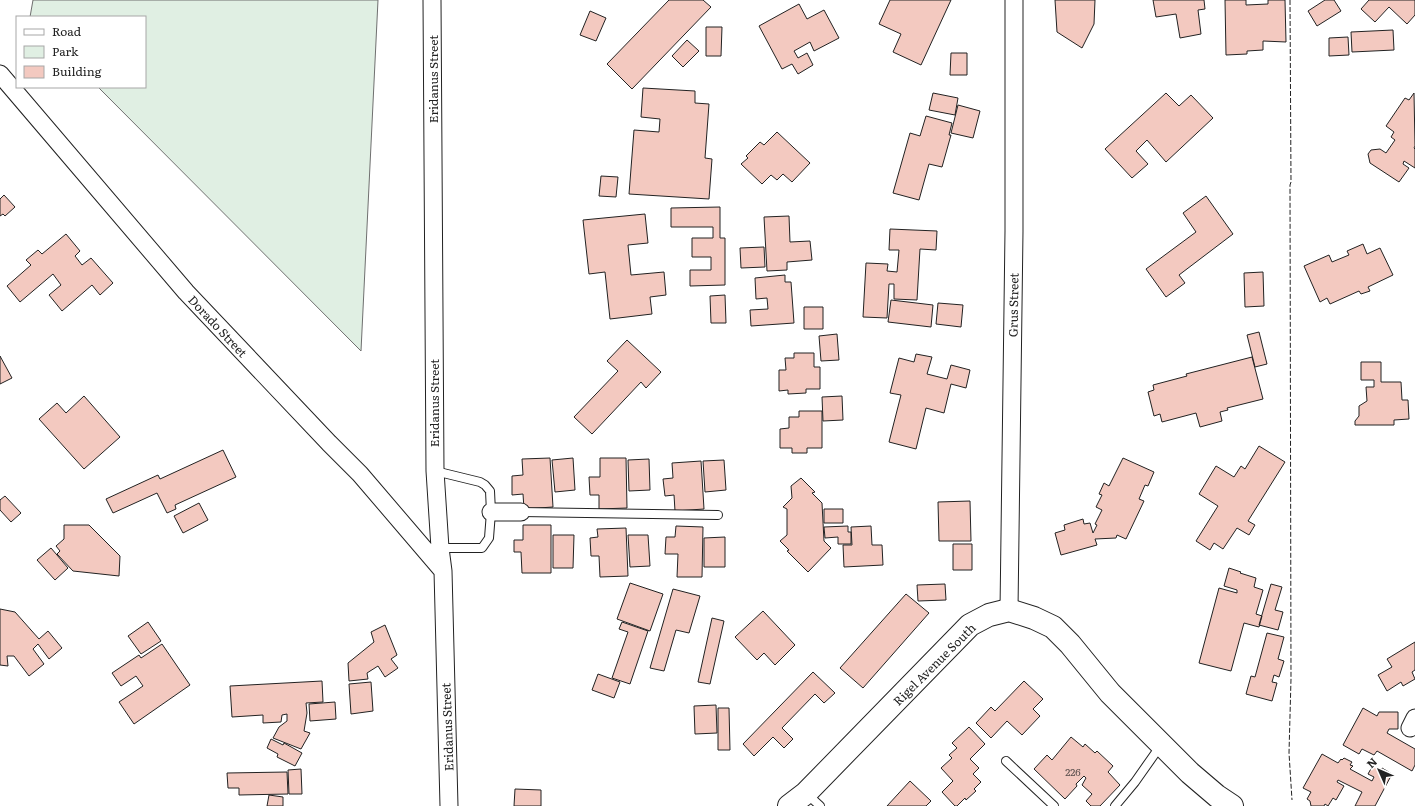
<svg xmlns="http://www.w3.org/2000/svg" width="1415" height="806" font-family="Literata,serif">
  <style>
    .green { fill: #e0efe3; stroke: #6f6f6f }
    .building { fill: #f3c9c0; stroke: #222 }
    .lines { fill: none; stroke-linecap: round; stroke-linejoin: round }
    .service-casing { stroke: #222; stroke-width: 10 }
    .minor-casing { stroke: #222; stroke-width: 19 }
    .secondary-casing { stroke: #222; stroke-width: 24 }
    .service { stroke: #fff; stroke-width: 8 }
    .minor { stroke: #fff; stroke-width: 17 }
    .secondary { stroke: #fff; stroke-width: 22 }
    .fence { stroke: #222; stroke-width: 1; stroke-dasharray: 5 2; stroke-linecap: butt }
    .labels { text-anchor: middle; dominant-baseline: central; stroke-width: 3; stroke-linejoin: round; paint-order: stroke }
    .number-label { font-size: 10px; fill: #564c4a }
    .street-label { font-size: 12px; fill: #222; stroke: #fff }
  </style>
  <rect width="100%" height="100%" fill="#fff"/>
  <path class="green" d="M33,0H378L361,351L98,87H145V17H30Z"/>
  <path class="building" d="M669,0H703L711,7L632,89L607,64Z
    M890,0H951L921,65L893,52L901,34L879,24Z
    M1055,0H1095L1094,24L1082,48L1057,32Z
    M1153,0H1204L1205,9L1198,10L1201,34L1180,38L1176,14L1156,17Z
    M1225,0H1246V5L1268,4V0H1285L1286,42L1263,41V50L1247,51V54L1226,55Z
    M1325,0H1334L1341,11L1317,26L1308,11Z
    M1369,0H1415V15L1407,24L1389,7L1375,22L1361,9Z
    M799,4L807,19L824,10L839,38L814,51L810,42L794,51L798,58L807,53L813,65L798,74L792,64L782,69L759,26Z
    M590,11L606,18L596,41L580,35Z
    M706,27H722L721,56H706Z
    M1393,30L1394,50L1352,52L1351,32Z
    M1348,37L1349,55L1329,56V38Z
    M687,40L699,51L683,67L672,56Z
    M951,53H967V75H950Z
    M643,88L695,91V103L709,104L705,158L712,159L709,199L629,194L634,130L659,132L660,119L641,117Z
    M933,93L958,98L955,115L929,110Z
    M1166,93L1179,106L1191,95L1213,118L1166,162L1147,140L1136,151L1148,164L1132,178L1105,149Z
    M1414,93L1415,146L1414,148L1415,149V168L1404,161L1403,164L1409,168L1399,182L1370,163L1368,154L1371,150L1380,149L1386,153L1395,140L1391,137L1394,132L1386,126L1405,98L1409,100Z
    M958,105L980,111L973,138L951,133Z
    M926,116L952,123L949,135H951L942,167L929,164L919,200L893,193L910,133L920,136Z
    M777,132L810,163L792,182L783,174L777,180L771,175L762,184L741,164L748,158L746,156L760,142L764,145Z
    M601,176L618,177L616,197L599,196Z
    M4,195L15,207L5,216L3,214L0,216V199Z
    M1206,196L1233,234L1179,275L1185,283L1166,297L1146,269L1196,232L1183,213Z
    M720,207V238H725V285L690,286V270H711V257H692V238H713V227H671V208Z
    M645,214L648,243L628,245L631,275L664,272L666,295L650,297L652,314L610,319L605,272L589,274L583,220Z
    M789,216L790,242L810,241L812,260L787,262V270L767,271L764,217Z
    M890,229L937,231L936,250L920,249L917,300L894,299V284H889L887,318L863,317L866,263L888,264L887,271L897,272L899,250H889Z
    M66,234L80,251L75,256L82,265L91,258L113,283L100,295L92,285L62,311L49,295L61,285L53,274L20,302L7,286L31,265L26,260L38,250L42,254Z
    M1363,244L1367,254L1380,248L1393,275L1368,287L1370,291L1361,294L1359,291L1330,304L1327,298L1320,302L1304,266L1329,255L1332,262L1349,255L1347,251Z
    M764,247L765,267L741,268L740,248Z
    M1263,272L1264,306L1245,307L1244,273Z
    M785,275V282H791L794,323L751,326L750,310L768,309L767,298L756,299L755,278Z
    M725,295L726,323H711L710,296Z
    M891,300L933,305L931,327L888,322Z
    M938,303L963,305L961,327L936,324Z
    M804,307H823V329H804Z
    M1259,332L1267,364L1255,367L1247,335Z
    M837,334L839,360L821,361L819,336Z
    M627,340L661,372L646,388L641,382L592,434L574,417L618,371L607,361Z
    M794,353H814V367H820V389H806V393L788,394V390L779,391V370H786L785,358H794Z
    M916,354L932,357L927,374L947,379L951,365L970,370L966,388L951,384L944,413L926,408L916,449L889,442L901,395L890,393L899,358L914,362Z
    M0,356L12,378L0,384Z
    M1252,357L1263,399L1227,408L1228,410L1220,412L1222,421L1200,427L1196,413L1162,422L1160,414L1154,416L1148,392L1154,390L1153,385L1187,376L1186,374Z
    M1361,362H1381V382H1401L1402,400H1408L1409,419L1394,420V425H1355V421L1359,416V406L1367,401L1366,387H1374V380H1361Z
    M84,396L120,437L84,469L39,419L57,403L66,413Z
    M842,396L843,420L823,421L822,397Z
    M799,411H822V448H807V453H792V448H780V429L789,428V417H799Z
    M1259,446L1285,462L1248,521L1255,525L1249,535L1237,528L1223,549L1214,543L1210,550L1196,541L1218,506L1199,494L1216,466L1234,477L1241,466L1245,469Z
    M223,450L236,477L175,505L176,509L167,513L157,493L113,513L106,499L158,475L160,479Z
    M550,458L553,507L524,509L523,494L512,495V476L523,475L522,459Z
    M573,458L575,490L555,492L552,460Z
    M600,458H626L627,508L599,509V495H590L589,477H600Z
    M1123,458L1154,472L1148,486L1145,485L1139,499L1144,501L1126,539L1117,535L1116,538L1095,539L1097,545L1061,555L1055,533L1065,530L1064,525L1083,519L1084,524L1090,523L1093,533L1097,525L1095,524L1102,510L1096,507L1102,495L1099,494L1104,483L1109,486Z
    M649,459L650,490L629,491L628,460Z
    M724,460L726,490L705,492L703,461Z
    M701,461L704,509L675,511L674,495L665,496L663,479L673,478L672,463Z
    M801,478L815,492L812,493L822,503L824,541L831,548L808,572L787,551L789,550L780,541L787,535V509L783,507L792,498L791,486Z
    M5,496L21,513L11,522L0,510V500Z
    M970,501L971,541H939L938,502Z
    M199,503L208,520L183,533L174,516Z
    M824,509H843V523H824Z
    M64,525H89L120,556L119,576L73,571L57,554L60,551L56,546L64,539Z
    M523,525H551V573H522L521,552H514V540H523Z
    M676,526L703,527L702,577H677L678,554H665L666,537H675Z
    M848,526V532H851V544H838V537L825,538L824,527Z
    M871,526L872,545H882L883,565L844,567L843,545H852L851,527Z
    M626,528L628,576L600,577L599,556H591L590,538L598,537L597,529Z
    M553,535H574L573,568H553Z
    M628,535H648L650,566L630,567Z
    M725,537V567H704V538Z
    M953,544H972V570H953Z
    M51,548L68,568L55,580L37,560Z
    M1229,568L1241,572L1240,573L1256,578L1254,587L1263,590L1256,614L1262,616L1259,627L1244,623L1231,671L1199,663L1219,588L1237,593V590L1224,586Z
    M630,583L663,594L650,631L617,619Z
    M945,584L946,600L918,601L917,585Z
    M1271,584L1282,587L1275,610L1283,612L1278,630L1259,625Z
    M673,589L700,596L689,633L676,630L664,671L650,668Z
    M906,594L929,613L863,688L840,668Z
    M0,609L15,612L39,639L48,631L62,648L49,659L38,644L33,649L44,664L29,676L14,656H7L8,666L0,665Z
    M763,611L795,645L775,665L764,653L757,660L735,637Z
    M712,618L724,621L710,684L698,682Z
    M148,622L161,641L141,654L128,636Z
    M622,622L648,631L630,684L612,678L628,632L619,629Z
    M385,625L397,655L391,659L398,668L385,677L378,666L367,673L368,679L349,681L348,663L374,642L371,632Z
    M1267,633L1284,637L1278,659L1284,661L1279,677L1274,675L1272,682L1277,683L1272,701L1246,694L1251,676L1255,677Z
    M1415,642V670L1412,672L1415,679L1403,686L1401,682L1387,691L1378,675L1392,667L1387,659Z
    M162,644L190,685L134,724L119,702L143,686L136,676L121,686L112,673L139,655L141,658Z
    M813,672L835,693L824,703L815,694L782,728L793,739L784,748L773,737L754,756L743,744Z
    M598,674L620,682L614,698L592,690Z
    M322,681L323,702L306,703L307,713L304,731L310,733L301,749L273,738L279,727L287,721V714L282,715L281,722L263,723V715L232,717L230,686Z
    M1024,681L1043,699L1033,709L1040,716L1022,735L1007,721L991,738L976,723L991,707L995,711Z
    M371,682L373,711L351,714L349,684Z
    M335,702L336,719L310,721L309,704Z
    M716,705L717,733L695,734L694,706Z
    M718,708H729L730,750H718Z
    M1363,708L1377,716L1379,712H1398V729H1389L1387,733L1415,749V765L1412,771L1377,751L1374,755L1362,749L1359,754L1343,745Z
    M969,727L985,744L970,759L979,768L973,774L981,782L974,789L976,791L966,800L965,798L957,806H955L942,792L953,781L941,768L952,758L949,755L957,748L952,743Z
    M1071,737L1083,747L1085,744L1095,753L1097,751L1113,766L1108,772L1120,785L1100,806H1091L1086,801L1092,794L1082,785L1086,778L1084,776L1076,784L1077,786L1065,799L1034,769L1047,755L1052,760Z
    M271,739L283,745L284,743L302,753L295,766L277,757L278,754L267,748Z
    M1322,754L1338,763L1341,759L1342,760L1344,758L1352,762L1350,765L1353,766L1350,769L1372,781L1374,777L1368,774L1373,765L1381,770L1382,768L1392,774L1375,806H1355L1362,792L1338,780L1337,782L1344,786L1336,800L1333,798L1328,806L1325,804L1324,806H1311L1310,801L1307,799L1311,792L1303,788Z
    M301,769L302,794H289L288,770Z
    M287,772L288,794L239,795V788H228L227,773Z
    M910,781L931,801L926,806H887Z
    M515,789L541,790V806H514Z
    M269,795L283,797V806H267Z"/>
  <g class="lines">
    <g class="service-casing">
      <path id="service" d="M435,471L480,482L485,485L490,491L491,512L489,538L482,548H440
        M521,512L718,515
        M1006,761L1054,806
        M807,794L820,806
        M1115,806L1135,782L1161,745"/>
    </g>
    <g class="minor-casing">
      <path id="minor" d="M432,0L435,471L440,548L443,571L449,806
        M0,74L186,292L329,443L360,474L443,571
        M491,512H521
        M1009,610L1014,231V0
        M1410,728L1415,718"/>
    </g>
    <g class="secondary-casing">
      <path id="secondary" d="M789,806L806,793L970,625L989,615L1009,610L1034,618L1053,627L1070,644L1110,693L1190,773L1217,796L1232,806"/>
    </g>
    <use href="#service" class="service"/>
    <use href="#minor" class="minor"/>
    <use href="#secondary" class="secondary"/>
    <path class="fence" d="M1290,0L1291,182L1290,185L1291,679L1289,753L1292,800"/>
  </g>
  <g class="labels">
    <g class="number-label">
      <text x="1073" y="771">226</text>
    </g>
    <g class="street-label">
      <text transform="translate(433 79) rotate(-90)">Eridanus Street</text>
      <text transform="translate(1013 305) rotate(-89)">Grus Street</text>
      <text transform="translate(218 326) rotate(47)">Dorado Street</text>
      <text transform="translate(434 403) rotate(-90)">Eridanus Street</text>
      <text transform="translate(934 664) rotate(-45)">Rigel Avenue South</text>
      <text transform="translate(447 727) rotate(-92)">Eridanus Street</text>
    </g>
  </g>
  <rect x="16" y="16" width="130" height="72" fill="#ffffff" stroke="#a7a7a7"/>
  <rect x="24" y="29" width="20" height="6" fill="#ffffff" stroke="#a7a7a7"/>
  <text x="52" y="36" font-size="12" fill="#222222">Road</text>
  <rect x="24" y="46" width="20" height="12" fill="#e0efe3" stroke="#a7a7a7"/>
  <text x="52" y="56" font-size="12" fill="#222222">Park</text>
  <rect x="24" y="66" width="20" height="12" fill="#f3c9c0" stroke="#a7a7a7"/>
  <text x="52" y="76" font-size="12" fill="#222222">Building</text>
  <g transform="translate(1379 770) rotate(315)" stroke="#ffffff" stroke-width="3" paint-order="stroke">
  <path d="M0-3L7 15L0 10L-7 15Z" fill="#222222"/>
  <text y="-6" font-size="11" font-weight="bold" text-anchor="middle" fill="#222222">N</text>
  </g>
</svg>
